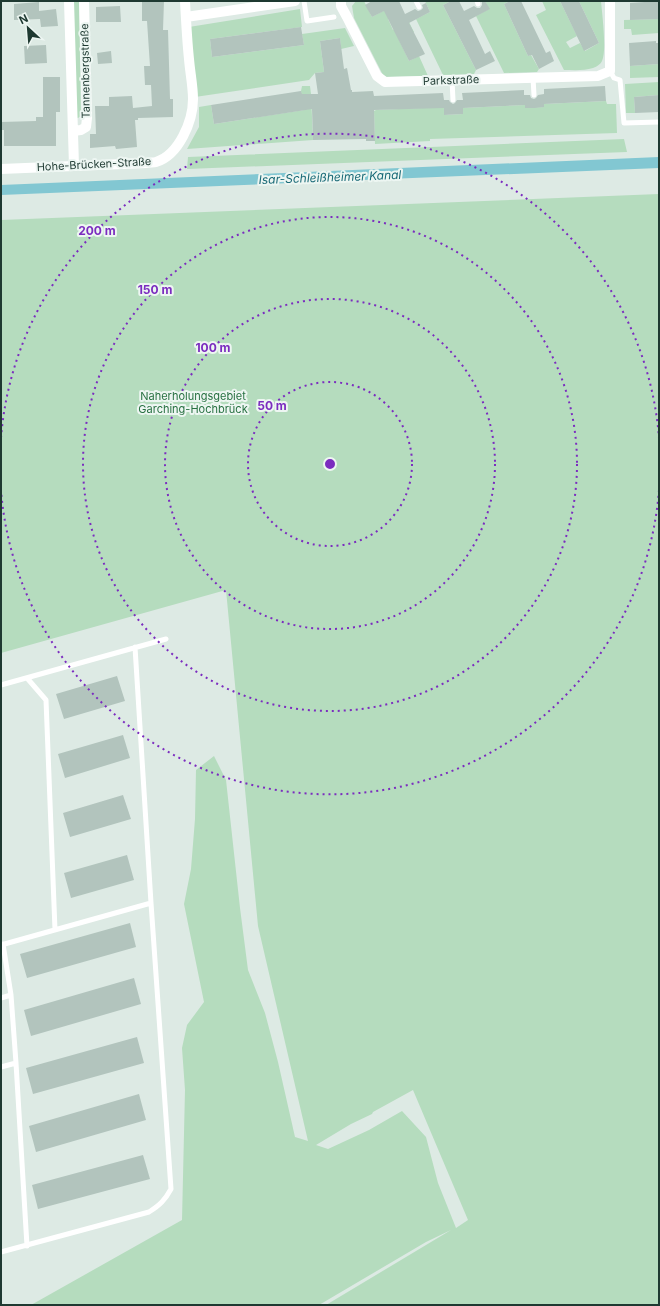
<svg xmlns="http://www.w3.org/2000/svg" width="660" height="1306" font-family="Inter,sans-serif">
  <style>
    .green { fill: #b5dcbe; fill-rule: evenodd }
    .water { fill: #82c7d2 }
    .building { fill: #b2c4bd }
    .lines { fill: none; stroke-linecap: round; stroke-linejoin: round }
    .service { stroke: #fff; stroke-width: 5 }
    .minor { stroke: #fff; stroke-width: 10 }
    .ring { fill: none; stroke: #7b2cbf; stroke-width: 2; stroke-dasharray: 2 4 }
    .labels { text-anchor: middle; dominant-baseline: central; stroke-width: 4; stroke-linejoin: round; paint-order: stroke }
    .street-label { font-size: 11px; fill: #1e3931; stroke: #edf6f2 }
    .park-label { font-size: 11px; fill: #287142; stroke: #edf6f2 }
    .water-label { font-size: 12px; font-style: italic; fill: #186976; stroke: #edf6f2 }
    .centre { fill: #7b2cbf; stroke: #edf6f2; stroke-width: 2 }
    .ring-label { font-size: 12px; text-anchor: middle; font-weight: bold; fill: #7b2cbf; stroke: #edf6f2; stroke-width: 4; stroke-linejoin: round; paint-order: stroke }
  </style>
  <rect width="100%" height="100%" fill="#ddeae4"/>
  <path class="green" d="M73,1H79L81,116L78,118L75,117Z
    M356,1H364L372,17L385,10L389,18L388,19L393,30L409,22L414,32L399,40L409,61L419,56L428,76L384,77L354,18L352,6Z
    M425,1H451L443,5L476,70L474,74L443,75L416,19L430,12Z
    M485,1H510L504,4L528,56L531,55L539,69L537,72L504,73L476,16L489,9Z
    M542,1H560L577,36L566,42L570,48L580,43L585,51L599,43L579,1H601C602,13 607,51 602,61C601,64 596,67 593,68C584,71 573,70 564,70L536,15L546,10Z
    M300,9L302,27L210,39L212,57L304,45L302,34L345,28L354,46L341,49L340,38L320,41L324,72L315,73L309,80L195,97L189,27Z
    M659,19V33L632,35L631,29H624V20Z
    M659,64V77L630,78V66Z
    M659,82V95L634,97L635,113H626L625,84Z
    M302,86H310L311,94L313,140L187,149L199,127V107L211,105L214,124L304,110L301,91Z
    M606,101L607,104H616L617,133L430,139V141L375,144L374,111L376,110L444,107V115L463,114V108L525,105V108L544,107V104Z
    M624,139L627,152L187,169L188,157Z
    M659,194V1305H326L451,1230L426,1242L319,1305H31L182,1220L185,1090L182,1048L187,1025L204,1002L184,904L191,869L195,819L196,770L214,756L226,780L240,908L248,970L265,1013L278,1062L295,1137L308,1141L258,926L226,590L1,653V220ZM413,1090L468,1220L456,1228L438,1183L426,1137L402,1111L369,1130L328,1149L316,1145L351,1124L372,1114L373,1112Z"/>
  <path class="water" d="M659,157V168L1,195V185Z"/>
  <path class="building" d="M142,1H164L163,30H168L170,99H173V117L138,118V120H135L137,147L116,149L115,146L90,148V134H96L95,106H109V97L132,96L133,108L152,106L151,85H145L144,66H150L147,21H142Z
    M372,1H399L405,14L415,9L418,11L421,10L423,8L422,5L426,3L430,12L409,23L425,54L409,61L384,11L372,17L365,5Z
    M451,1H459L464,11L474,6L477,8H480L482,5V2L485,1L490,9L469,20L485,54L490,51L495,61L476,70L443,5Z
    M510,1H521L546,53L550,51L554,61L539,69L532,55L528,56L504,4Z
    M560,1H579L599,43L584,51Z
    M659,1V19L630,20V3Z
    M39,2V11L56,9L58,26L41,27L40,19L14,20V4Z
    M120,6L121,22H96V7Z
    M301,27L304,45L212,57L210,39Z
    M340,38L344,69L347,68L351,90H352V92L373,91L374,96L443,93L444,100H449L450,102L453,104L455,103L457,100H463L462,93L524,90V95H530L531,98L534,99L536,98L538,95L544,94V89L605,86L606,101L544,104V107L535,108H525V105L463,108V114L444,115V108L374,110L375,141H366V139L313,140L312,109L214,124L211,105L301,91L302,94H318L315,73L324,72L320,41Z
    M656,41V43H659V64L630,66L629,43Z
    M46,45L47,63L25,64L24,46Z
    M111,51L112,63L98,64L97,53Z
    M43,77H60V112H56V146H4V130H1V122L36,121V117H43Z
    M659,95V112L635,113L634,97Z
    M117,676L125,701L64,719L56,694Z
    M123,735L130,758L65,778L58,754Z
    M123,795L131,819L70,837L63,813Z
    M127,855L134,880L71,898L64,873Z
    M130,923L136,947L27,978L20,954Z
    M134,978L141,1004L31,1036L24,1010Z
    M137,1037L144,1063L33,1094L26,1068Z
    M139,1094L146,1120L36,1152L29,1126Z
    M143,1155L150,1179L38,1209L32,1185Z"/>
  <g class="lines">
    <path class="service" d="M304,1L307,21L334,17
      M416,1L419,7
      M477,1L478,4
      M610,71L614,78L620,80L624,123L659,122
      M533,78L534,95
      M452,80L453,100
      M27,678L46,700L55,930
      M1,685L166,639
      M3,944L11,995L16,1063L27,1246
      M1,945L151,903
      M1,998L11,995
      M1,1067L16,1063
      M1,1252L149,1212C160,1205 165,1200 171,1189L151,903L135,647"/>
    <path class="minor" d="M69,1L74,166
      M341,1V6L347,17L377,76L385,82L598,76L610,71V1
      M186,17L295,1
      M73,131L81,130L86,127L87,118L84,1
      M1,169L147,163C150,162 153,163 156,162C179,155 193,121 193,99C193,86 190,72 189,59C187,40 186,20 185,1"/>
  </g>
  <g class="ring">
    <circle cx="330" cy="464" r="82"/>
    <circle cx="330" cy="464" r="165"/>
    <circle cx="330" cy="464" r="247"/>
    <path d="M659 490A330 330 0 0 1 1 490M1 438A330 330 0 0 1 659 438"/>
  </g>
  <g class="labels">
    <g class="street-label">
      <text transform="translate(85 71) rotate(-91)">Tannenbergstraße</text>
      <text transform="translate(451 80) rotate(-2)">Parkstraße</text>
      <text transform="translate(94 164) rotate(-3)">Hohe-Brücken-Straße</text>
    </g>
    <g class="park-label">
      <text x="193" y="396">Naherholungsgebiet<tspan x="193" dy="13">Garching-Hochbrück</tspan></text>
    </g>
    <g class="water-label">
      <text transform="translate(330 177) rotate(-2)">Isar-Schleißheimer Kanal</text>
    </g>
  </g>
  <circle cx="330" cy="464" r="6" class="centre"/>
  <g class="ring-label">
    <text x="97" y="235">200 m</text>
    <text x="155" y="294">150 m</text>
    <text x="213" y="352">100 m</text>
    <text x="272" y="410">50 m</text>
  </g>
  <rect width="660" height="1306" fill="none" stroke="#1e3931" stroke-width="4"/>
  <g transform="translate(28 28) rotate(334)" stroke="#edf6f2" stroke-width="3" paint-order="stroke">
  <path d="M0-3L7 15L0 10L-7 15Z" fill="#1e3931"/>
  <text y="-6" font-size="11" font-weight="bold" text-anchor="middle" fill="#1e3931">N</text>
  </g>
</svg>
